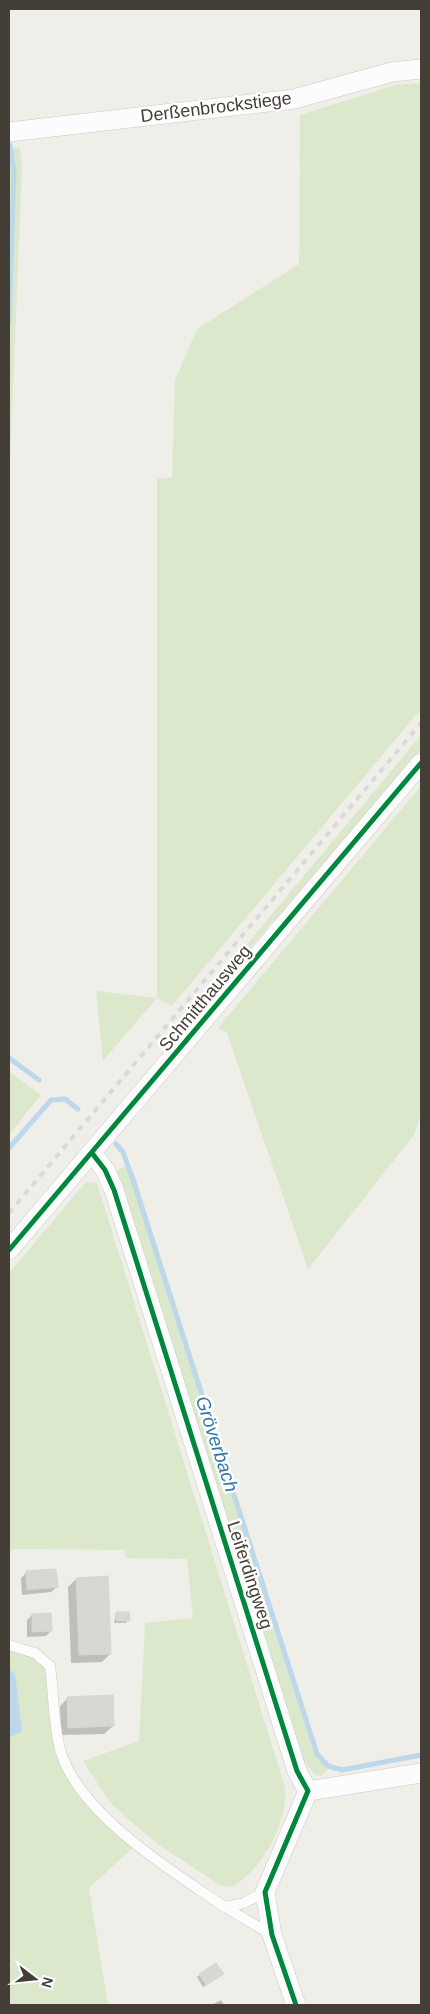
<svg xmlns="http://www.w3.org/2000/svg" width="430" height="2014" font-family="Arial,sans-serif">
  <style>
    .green { fill: #dce8cb }
    .water { fill: #bcd8ea }
    .shadow { fill: #0003 }
    .lines { fill: none; stroke-linecap: round; stroke-linejoin: round }
    .stream { stroke: #bcd8ea; stroke-width: 5 }
    .building { fill: #d9d7d2; stroke: #d7d5cf }
    .service-casing { stroke: #cccac5; stroke-width: 11 }
    .minor-casing { stroke: #cccac5; stroke-width: 20 }
    .service { stroke: #fdfcfc; stroke-width: 10 }
    .minor { stroke: #fdfcfc; stroke-width: 19 }
    .rail { stroke: #d9d9d8; stroke-width: 4; stroke-dasharray: 6 6; stroke-linecap: butt }
    .cycleway-casing { stroke: #fff; stroke-width: 8 }
    .cycleway { stroke: #00873e; stroke-width: 5 }
    .labels { text-anchor: middle; dominant-baseline: central; stroke-width: 5; stroke-linejoin: round; paint-order: stroke }
    .street-label { font-size: 18px; fill: #443f36; stroke: #fff }
    .water-label { font-size: 19px; font-style: italic; fill: #3677a9; stroke: #fff }
  </style>
  <rect width="100%" height="100%" fill="#efeee9"/>
  <path class="green" d="M421,83V709L172,1006L157,998L103,1061L96,991L157,998V479L172,477L175,380L197,329L299,264L300,115L395,85Z
    M20,147L22,167L9,487V149Z
    M421,735V750L296,900L271,923L195,1017L189,1014Z
    M421,786V1113L414,1135L308,1269L227,1033L218,1028Z
    M9,1071L41,1095L9,1135Z
    M125,1167L133,1170L317,1747L322,1758L329,1764L328,1769L321,1776L315,1775L304,1761L117,1173L119,1169Z
    M86,1182L97,1183L285,1787C289,1820 262,1871 232,1887L220,1885L159,1845L130,1821L109,1801L83,1761L139,1741L145,1623L193,1618L187,1559L126,1558L125,1550L14,1549L9,1553V1273Z
    M9,1645L50,1666L55,1721L78,1786L137,1844L89,1888L108,2005H9Z"/>
  <path class="water" d="M9,1670L15,1673L22,1731L9,1738Z"/>
  <path class="shadow" d="M26,1573L57,1587L51,1592L22,1595L21,1578Z
    M76,1579L110,1654L102,1662L71,1663L68,1587Z
    M116,1613L128,1620L126,1623H114Z
    M32,1615L51,1631L46,1636L27,1637V1620Z
    M68,1698L113,1726L104,1734L61,1735L60,1706Z
    M216,1965L220,1976L203,1987L197,1977Z
    M221,2000L224,2005H211Z"/>
  <g class="lines">
    <path class="stream" d="M9,323L14,171L10,145
      M9,1058L39,1080
      M116,1144L123,1152L134,1183L317,1754L328,1766L342,1770L421,1755
      M9,1148L51,1100L65,1099L78,1109"/>
  </g>
  <path class="building" d="M56,1569L58,1587L27,1590L26,1571Z
    M108,1576L111,1654L79,1655L76,1578Z
    M116,1612H129L130,1621H116Z
    M51,1613L52,1631L32,1632V1614Z
    M113,1695L114,1726L68,1728L67,1697Z
    M216,1963L224,1974L206,1985L199,1974Z"/>
  <g class="lines">
    <g class="service-casing">
      <path id="service" d="M9,1645L35,1653L50,1666C54,1694 53,1722 60,1749C77,1813 173,1872 225,1907L244,1903L265,1892
        M225,1907L272,1935"/>
    </g>
    <g class="minor-casing">
      <path id="minor" d="M9,132L294,99L392,72L421,69
        M92,1153L105,1170L114,1190L297,1771L308,1791L265,1892L272,1935L296,2005
        M9,1250L421,763
        M308,1791L421,1773"/>
    </g>
    <use href="#service" class="service"/>
    <use href="#minor" class="minor"/>
    <path class="rail" d="M9,1213L421,723"/>
    <g class="cycleway-casing">
      <path id="cycleway" d="M92,1153L105,1170L114,1190L297,1771L308,1791L265,1892L272,1935L296,2005
        M9,1250L421,763"/>
    </g>
    <use href="#cycleway" class="cycleway"/>
  </g>
  <g class="labels">
    <g class="street-label">
      <text transform="translate(216 107) rotate(-7)">Derßenbrockstiege</text>
      <text transform="translate(205 998) rotate(-50)">Schmitthausweg</text>
      <text transform="translate(250 1575) rotate(72)">Leiferdingweg</text>
    </g>
    <g class="water-label">
      <text transform="translate(217 1444) rotate(72)">Gröverbach</text>
    </g>
  </g>
  <rect width="430" height="2014" fill="none" stroke="#443f36" stroke-width="20"/>
  <g transform="translate(35 1979) rotate(106)" stroke="#ffffff" stroke-width="4" paint-order="stroke">
  <path d="M0-4L9 19L0 12L-9 19Z" fill="#443f36"/>
  <text y="-8" font-size="14" font-weight="bold" text-anchor="middle" fill="#443f36">N</text>
  </g>
</svg>
